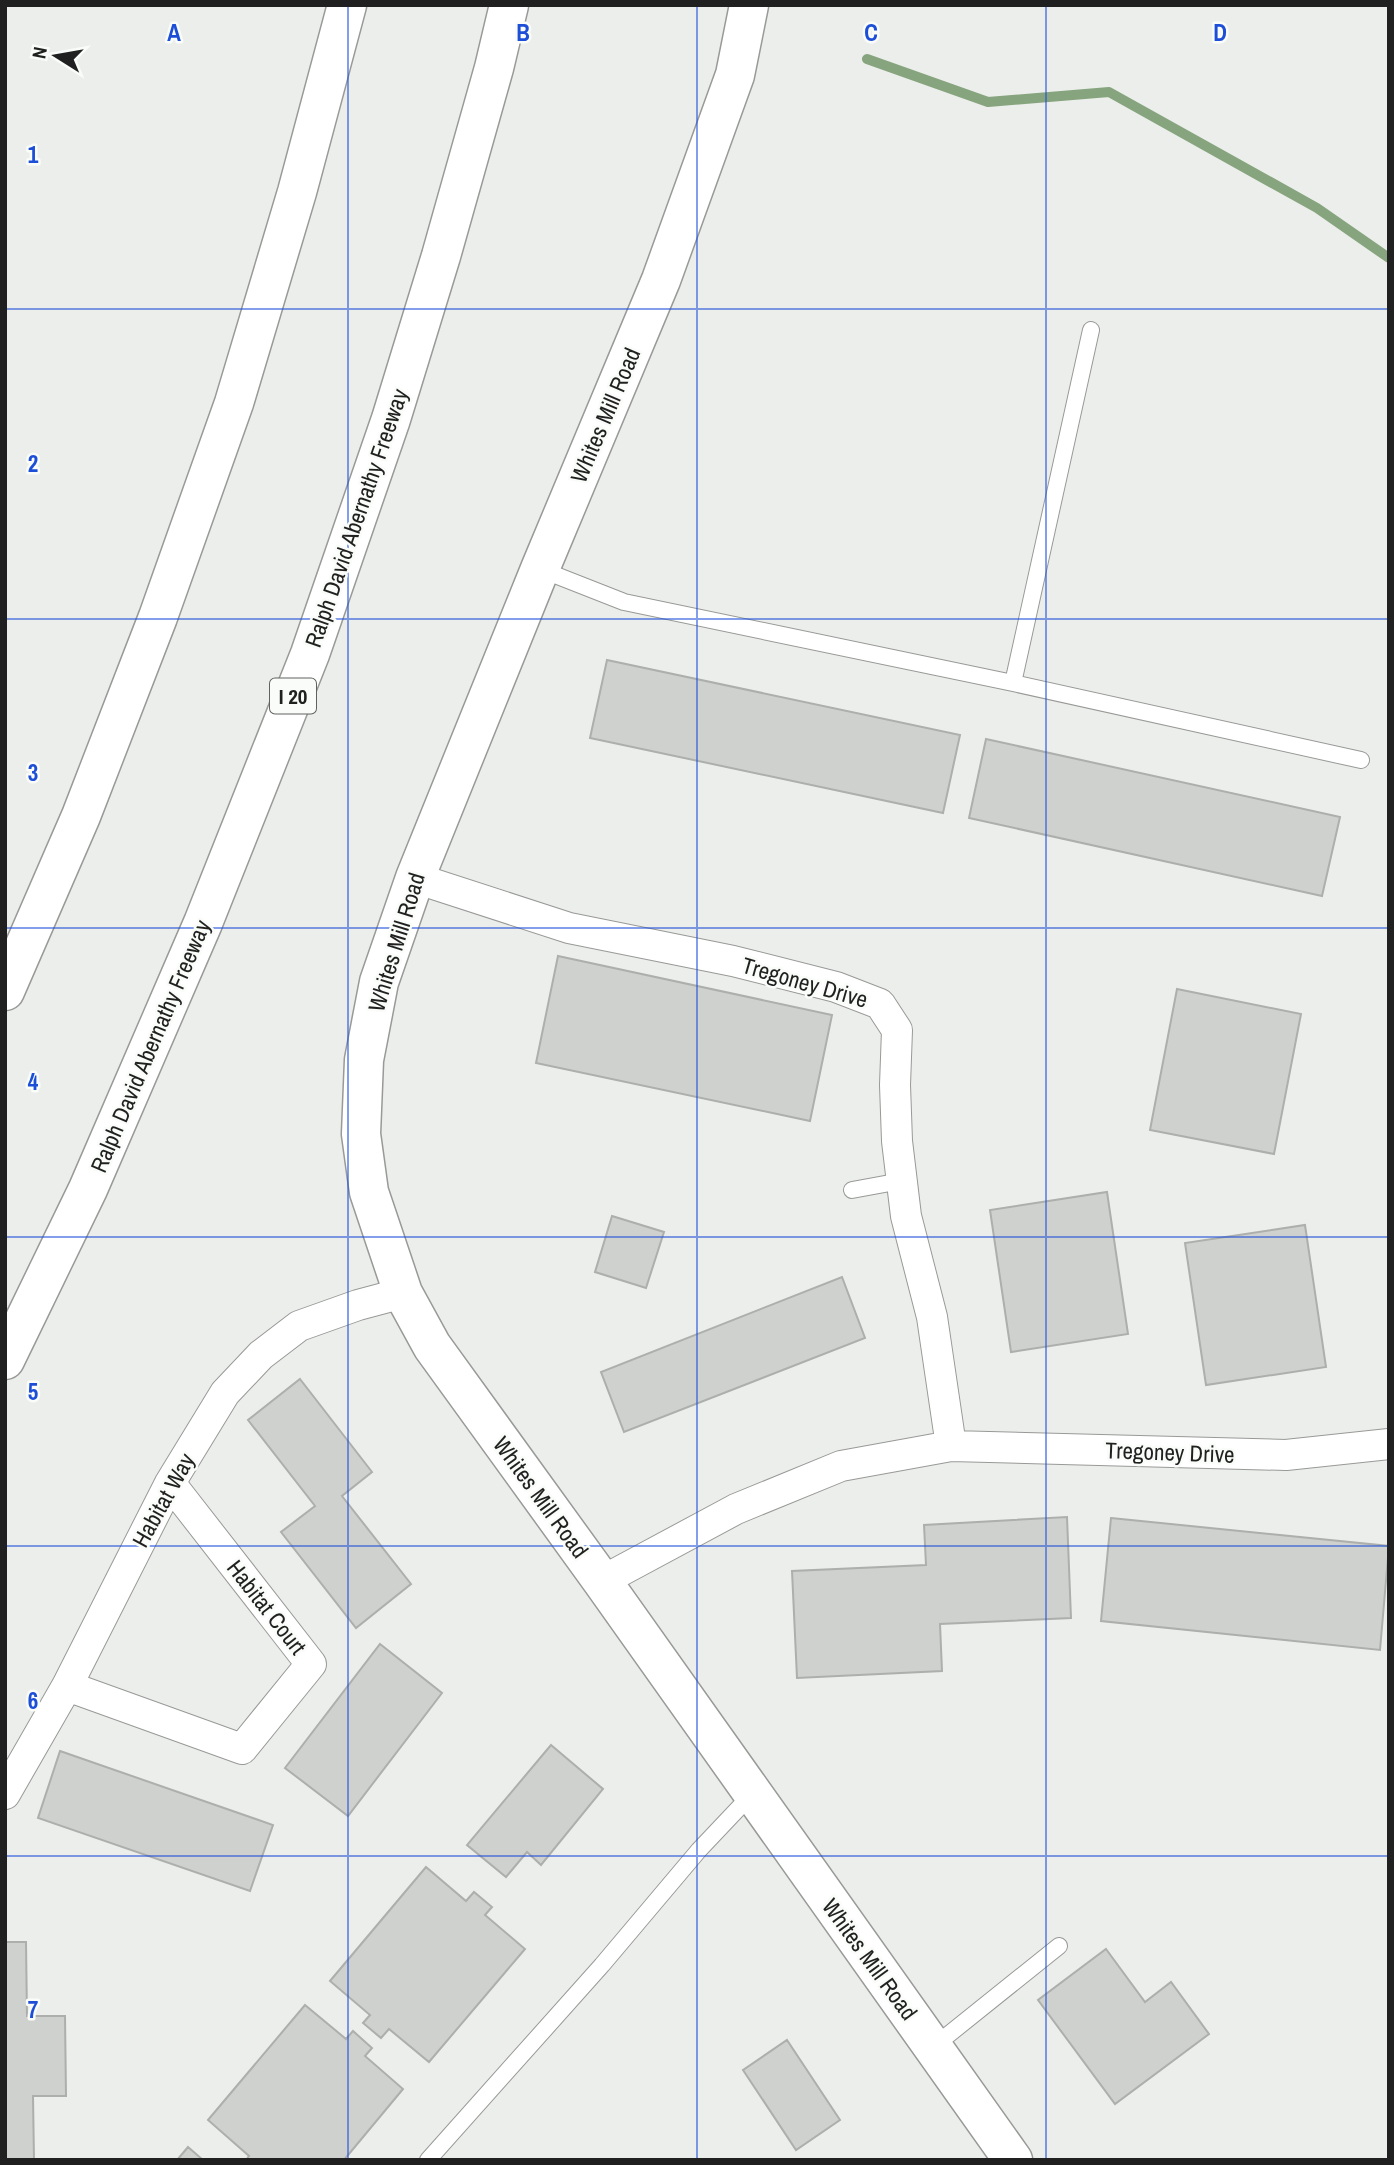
<svg xmlns="http://www.w3.org/2000/svg" width="1394" height="2165" font-family="'Archivo Narrow',sans-serif">
  <style>
    .lines { fill: none; stroke-linecap: round; stroke-linejoin: round }
    .stream { stroke: #86a47d; stroke-width: 10 }
    .building { fill: #ced1cd; stroke: #acafac; stroke-width: 2 }
    .lane-casing { stroke: #989a97; stroke-width: 18 }
    .street-casing { stroke: #989a97; stroke-width: 32 }
    .secondary-casing { stroke: #989a97; stroke-width: 41 }
    .highway-casing { stroke: #989a97; stroke-width: 41 }
    .lane { stroke: #fff; stroke-width: 16 }
    .street { stroke: #fff; stroke-width: 30 }
    .secondary { stroke: #fff; stroke-width: 38 }
    .highway { stroke: #fff; stroke-width: 38 }
    .grid { fill: none; stroke: #1d4ed8; stroke-width: 2; stroke-opacity: 0.55 }
    .labels { text-anchor: middle; dominant-baseline: central; stroke-width: 5; stroke-linejoin: round; paint-order: stroke }
    .shield { fill: #f9fcf8; stroke: #606260; stroke-width: 2 }
    .shield-label { font-size: 21px; font-weight: bold; fill: #1f201f }
    .street-label { font-size: 23px; fill: #1f201f; stroke: #f9fcf8 }
    .grid-label { font-size: 23px; text-anchor: middle; font-weight: bold; fill: #1d4ed8; stroke: #f9fcf8; stroke-width: 5; stroke-linejoin: round; paint-order: stroke }
  </style>
  <rect width="100%" height="100%" fill="#eceeeb"/>
  <g class="lines">
    <path class="stream" d="M867,59L988,102L1109,92L1317,208L1389,258"/>
  </g>
  <path class="building" d="M607,660L960,735L943,813L590,738Z
    M986,739L1340,817L1322,896L969,818Z
    M558,956L832,1015L810,1121L536,1063Z
    M1177,989L1301,1014L1274,1154L1150,1130Z
    M1107,1192L1128,1334L1011,1352L990,1210Z
    M612,1216L664,1232L646,1288L595,1272Z
    M1305,1225L1326,1367L1206,1385L1185,1243Z
    M842,1277L865,1338L624,1432L601,1372Z
    M300,1379L372,1472L342,1496L411,1584L356,1628L281,1532L315,1506L248,1420Z
    M1067,1517L1071,1618L940,1624L942,1671L797,1678L792,1571L926,1565L924,1525Z
    M1111,1518L1389,1546L1380,1650L1101,1621Z
    M380,1644L442,1693L348,1816L285,1768Z
    M551,1745L603,1789L541,1865L527,1852L506,1877L467,1845Z
    M60,1751L273,1825L250,1891L38,1818Z
    M426,1867L466,1901L474,1892L492,1907L485,1915L525,1949L429,2062L389,2029L381,2038L363,2023L370,2015L330,1981Z
    M5,1942H26L27,2016H65L66,2096H33L34,2160H5Z
    M1106,1949L1145,2002L1171,1982L1209,2034L1115,2104L1038,2000Z
    M305,2005L346,2039L353,2031L372,2048L365,2056L403,2089L344,2160H246L249,2156L208,2120Z
    M787,2040L840,2120L796,2150L743,2070Z
    M188,2147L203,2160H177Z"/>
  <g class="lines">
    <g class="lane-casing">
      <path id="lane" d="M540,569L624,602L1013,683L1361,760
        M1013,683L1091,330
        M852,1190L901,1181
        M933,2047L1059,1946
        M428,2160L602,1965L699,1850L752,1794"/>
    </g>
    <g class="street-casing">
      <path id="street" d="M415,878L569,928L733,961L836,987L880,1004L897,1030L895,1085L897,1141L906,1216L932,1317L951,1446
        M602,1581L736,1509L841,1466L951,1446L1286,1455L1389,1444
        M67,1686L242,1749L311,1664L170,1483
        M5,1794L67,1686L170,1483L225,1393L261,1355L299,1326L358,1305L403,1293"/>
    </g>
    <g class="secondary-casing">
      <path id="secondary" d="M749,5L735,75L661,280L540,569L415,878L379,982L364,1060L361,1134L369,1192L403,1293L432,1346L602,1581L1013,2160"/>
    </g>
    <g class="highway-casing">
      <path id="highway" d="M5,991L81,816L158,617L234,403L297,192L347,5
        M5,1360L88,1189L203,923L310,654L391,419L441,256L494,68L509,5"/>
    </g>
    <use href="#lane" class="lane"/>
    <use href="#street" class="street"/>
    <use href="#secondary" class="secondary"/>
    <use href="#highway" class="highway"/>
  </g>
  <path class="grid" d="M348,5V2160M697,5V2160M1046,5V2160M5,309H1389M5,619H1389M5,928H1389M5,1237H1389M5,1546H1389M5,1856H1389"/>
  <g class="labels">
    <rect class="shield" x="270" y="678.5" width="46" height="35" rx="5"/>
    <g class="shield-label">
      <text x="293" y="696">I 20</text>
    </g>
    <g class="street-label">
      <text transform="translate(605 415) rotate(-67)">Whites Mill Road</text>
      <text transform="translate(356 518) rotate(-71)">Ralph David Abernathy Freeway</text>
      <text transform="translate(396 942) rotate(-73)">Whites Mill Road</text>
      <text transform="translate(805 982) rotate(16)">Tregoney Drive</text>
      <text transform="translate(150 1046) rotate(-67)">Ralph David Abernathy Freeway</text>
      <text transform="translate(1170 1452) rotate(2)">Tregoney Drive</text>
      <text transform="translate(541 1497) rotate(54)">Whites Mill Road</text>
      <text transform="translate(163 1500) rotate(-61)">Habitat Way</text>
      <text transform="translate(267 1607) rotate(52)">Habitat Court</text>
      <text transform="translate(870 1959) rotate(54)">Whites Mill Road</text>
    </g>
  </g>
  <g class="grid-label">
    <text x="174" y="41">A</text>
    <text x="523" y="41">B</text>
    <text x="871" y="41">C</text>
    <text x="1220" y="41">D</text>
    <text x="33" y="163">1</text>
    <text x="33" y="472">2</text>
    <text x="33" y="781">3</text>
    <text x="33" y="1090">4</text>
    <text x="33" y="1400">5</text>
    <text x="33" y="1709">6</text>
    <text x="33" y="2018">7</text>
  </g>
  <rect width="1394" height="2165" fill="none" stroke="#1f201f" stroke-width="14"/>
  <g transform="translate(56 56) rotate(281)" stroke="#f9fcf8" stroke-width="5" paint-order="stroke">
  <path d="M0-5L12 26L0 18L-12 26Z" fill="#1f201f"/>
  <text y="-10" font-size="19" font-weight="bold" text-anchor="middle" fill="#1f201f">N</text>
  </g>
</svg>
